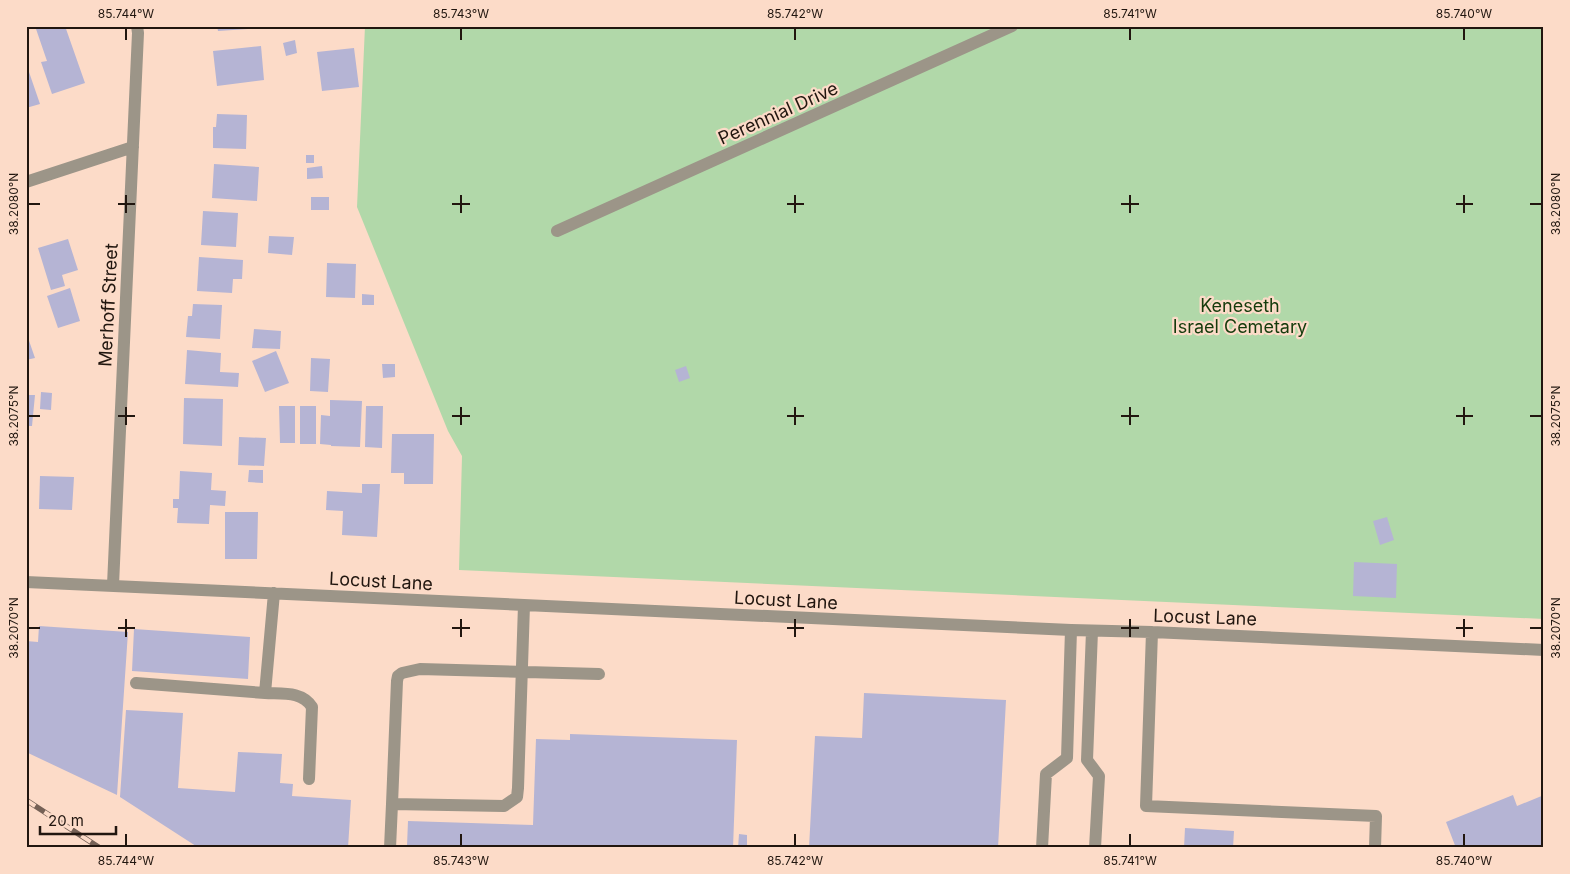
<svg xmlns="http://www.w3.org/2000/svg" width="1570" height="874" font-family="Inter,sans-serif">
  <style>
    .green { fill: #b1d8a9 }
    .building { fill: #b5b4d4 }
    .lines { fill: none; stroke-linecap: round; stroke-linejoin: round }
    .minor { stroke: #9c9588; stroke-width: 12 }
    .rail-casing { stroke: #756156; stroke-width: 5.5 }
    .rail { stroke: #fcdbc8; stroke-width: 4; stroke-dasharray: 11; stroke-linecap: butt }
    .ticks { fill: none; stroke: #21160f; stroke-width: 2 }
    .labels { text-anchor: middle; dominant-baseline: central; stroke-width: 4.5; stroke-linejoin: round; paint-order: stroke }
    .street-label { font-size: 18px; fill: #21160f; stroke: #fcdbc8 }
    .park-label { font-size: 18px; fill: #143b0c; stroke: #fcdbc8 }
    .neatline { fill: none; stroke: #21160f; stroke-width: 2 }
    .ticks-label { font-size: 12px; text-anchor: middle; fill: #21160f }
  </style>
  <rect width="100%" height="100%" fill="#fcdbc8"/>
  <path class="green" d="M365,26H1544V619L459,570L462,456L448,431L357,207Z"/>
  <path class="building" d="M35,26H65L85,83L52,94L41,62L47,61Z
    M217,26H248V29L218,31Z
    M295,40L297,53L286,56L283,43Z
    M261,46L264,80L217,86L213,51Z
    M354,48L359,87L322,91L317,52Z
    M29,72L40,104L26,108V73Z
    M217,114L247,115L246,149L213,148V127H216Z
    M306,155H314V163H306Z
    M214,164L259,167L257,201L212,198Z
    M322,166L323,178L307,179V168Z
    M311,197H329V210H311Z
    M203,211L238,213L236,247L201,245Z
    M269,236L294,237L292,255L268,253Z
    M68,239L78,270L62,275L65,286L51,290L38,248Z
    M199,257L243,260L242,279H233L232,293L197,291Z
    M327,263L356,264L355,298L326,297Z
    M70,288L80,321L58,328L47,296Z
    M362,294L374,295V305H362Z
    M193,304L222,305L220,339L186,337L188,316H192Z
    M254,329L281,331L280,349L252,348Z
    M26,332L35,358L26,360Z
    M187,350L221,353L220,372L239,373L238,387L185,384Z
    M276,351L289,383L265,392L252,361Z
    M311,358L330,359L328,392L310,391Z
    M382,364H395V377L383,378Z
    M686,366L690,378L679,382L675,370Z
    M41,392L52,393L51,410L40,409Z
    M26,395H35L32,426H26Z
    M184,398L223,399L222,446L183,444Z
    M330,400L362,401L360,447L331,446V445L320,444L321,415L330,416Z
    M279,406H295V443H280Z
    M300,406H316V444H300Z
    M366,406H383L382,448L365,447Z
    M392,434H434L433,484H404V473H391Z
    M239,437L266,438L264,466L238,465Z
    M249,470H263V483L248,482Z
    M180,471L212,473L211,490L226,491L225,506L210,505L209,524L177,523L178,508H173V499H179Z
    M40,476L74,477L72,510L39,509Z
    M362,484H380L377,537L342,535L343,511L326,510L327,491L362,493Z
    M225,512H258L257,559H225Z
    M1387,517L1394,540L1380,545L1373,521Z
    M1354,562L1397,564L1396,598L1353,596Z
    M39,626L128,632L117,795L26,752V641L38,642Z
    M134,629L250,637L248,679L132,671Z
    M864,693L1006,700L998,848H809L815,736L862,738Z
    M126,710L183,713L178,788L235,792L238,752L282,754L280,783L293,784L292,796L351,800L348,848H199L120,797Z
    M570,734L737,740L733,848H448L407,846L408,821L533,825L536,739L570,740Z
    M1513,795L1517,806L1544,795V848H1456L1446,822Z
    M1185,828L1234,831L1233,848H1184Z
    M739,834L747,835V848H738Z"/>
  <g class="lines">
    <path class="minor" d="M26,182L133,147
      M557,231L1012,26
      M26,582L1071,630L1152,632L1544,650
      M113,585L138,33L137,26
      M524,605L518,788L517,797L504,806L392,804L397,681L398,676L402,673L420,669L599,674
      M1092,631L1087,760L1099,776L1095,848
      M1152,632L1146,806L1376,816L1375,848
      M136,683L265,693L274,593
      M265,693C282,694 302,691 312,707L309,779
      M390,848L392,804
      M1042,848L1046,774L1067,758L1071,630"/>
    <g class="rail-casing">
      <path id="rail" d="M26,800L100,848"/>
    </g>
    <use href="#rail" class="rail"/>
  </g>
  <path class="ticks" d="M126,28V40M461,28V40M795,28V40M1130,28V40M1464,28V40M126,195V213M461,195V213M795,195V213M1130,195V213M1464,195V213M28,204H40M118,204H135M452,204H470M787,204H804M1121,204H1139M1456,204H1473M1530,204H1542M126,407V425M461,407V425M795,407V425M1130,407V425M1464,407V425M28,416H40M118,416H135M452,416H470M787,416H804M1121,416H1139M1456,416H1473M1530,416H1542M126,619V637M461,619V637M795,619V637M1130,619V637M1464,619V637M28,628H40M118,628H135M452,628H470M787,628H804M1121,628H1139M1456,628H1473M1530,628H1542M126,834V846M461,834V846M795,834V846M1130,834V846M1464,834V846"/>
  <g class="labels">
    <g class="street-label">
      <text transform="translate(778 113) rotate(-24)">Perennial Drive</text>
      <text transform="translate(108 305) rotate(-87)">Merhoff Street</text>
      <text transform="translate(381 581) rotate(3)">Locust Lane</text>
      <text transform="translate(786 600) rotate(3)">Locust Lane</text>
      <text transform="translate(1205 617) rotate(2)">Locust Lane</text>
    </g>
    <g class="park-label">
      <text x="1240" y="305">Keneseth<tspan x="1240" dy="21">Israel Cemetary</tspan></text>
    </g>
  </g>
  <rect width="1570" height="874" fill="none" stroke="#fcdbc8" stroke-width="55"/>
  <path d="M40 826v8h76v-8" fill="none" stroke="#21160f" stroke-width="2.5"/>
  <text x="48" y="826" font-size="15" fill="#21160f" stroke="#fcdbc8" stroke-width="4" paint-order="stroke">20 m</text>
  <rect x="28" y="28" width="1514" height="818" class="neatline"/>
  <g class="ticks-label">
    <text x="126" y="18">85.744°W</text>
    <text x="461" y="18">85.743°W</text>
    <text x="795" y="18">85.742°W</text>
    <text x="1130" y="18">85.741°W</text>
    <text x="1464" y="18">85.740°W</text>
    <text transform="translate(14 204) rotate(-90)" y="4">38.2080°N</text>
    <text transform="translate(1556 204) rotate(-90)" y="4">38.2080°N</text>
    <text transform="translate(14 416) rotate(-90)" y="4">38.2075°N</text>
    <text transform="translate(1556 416) rotate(-90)" y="4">38.2075°N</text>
    <text transform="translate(14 628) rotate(-90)" y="4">38.2070°N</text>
    <text transform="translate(1556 628) rotate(-90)" y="4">38.2070°N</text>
    <text x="126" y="865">85.744°W</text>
    <text x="461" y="865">85.743°W</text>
    <text x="795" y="865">85.742°W</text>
    <text x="1130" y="865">85.741°W</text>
    <text x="1464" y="865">85.740°W</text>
  </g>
</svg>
